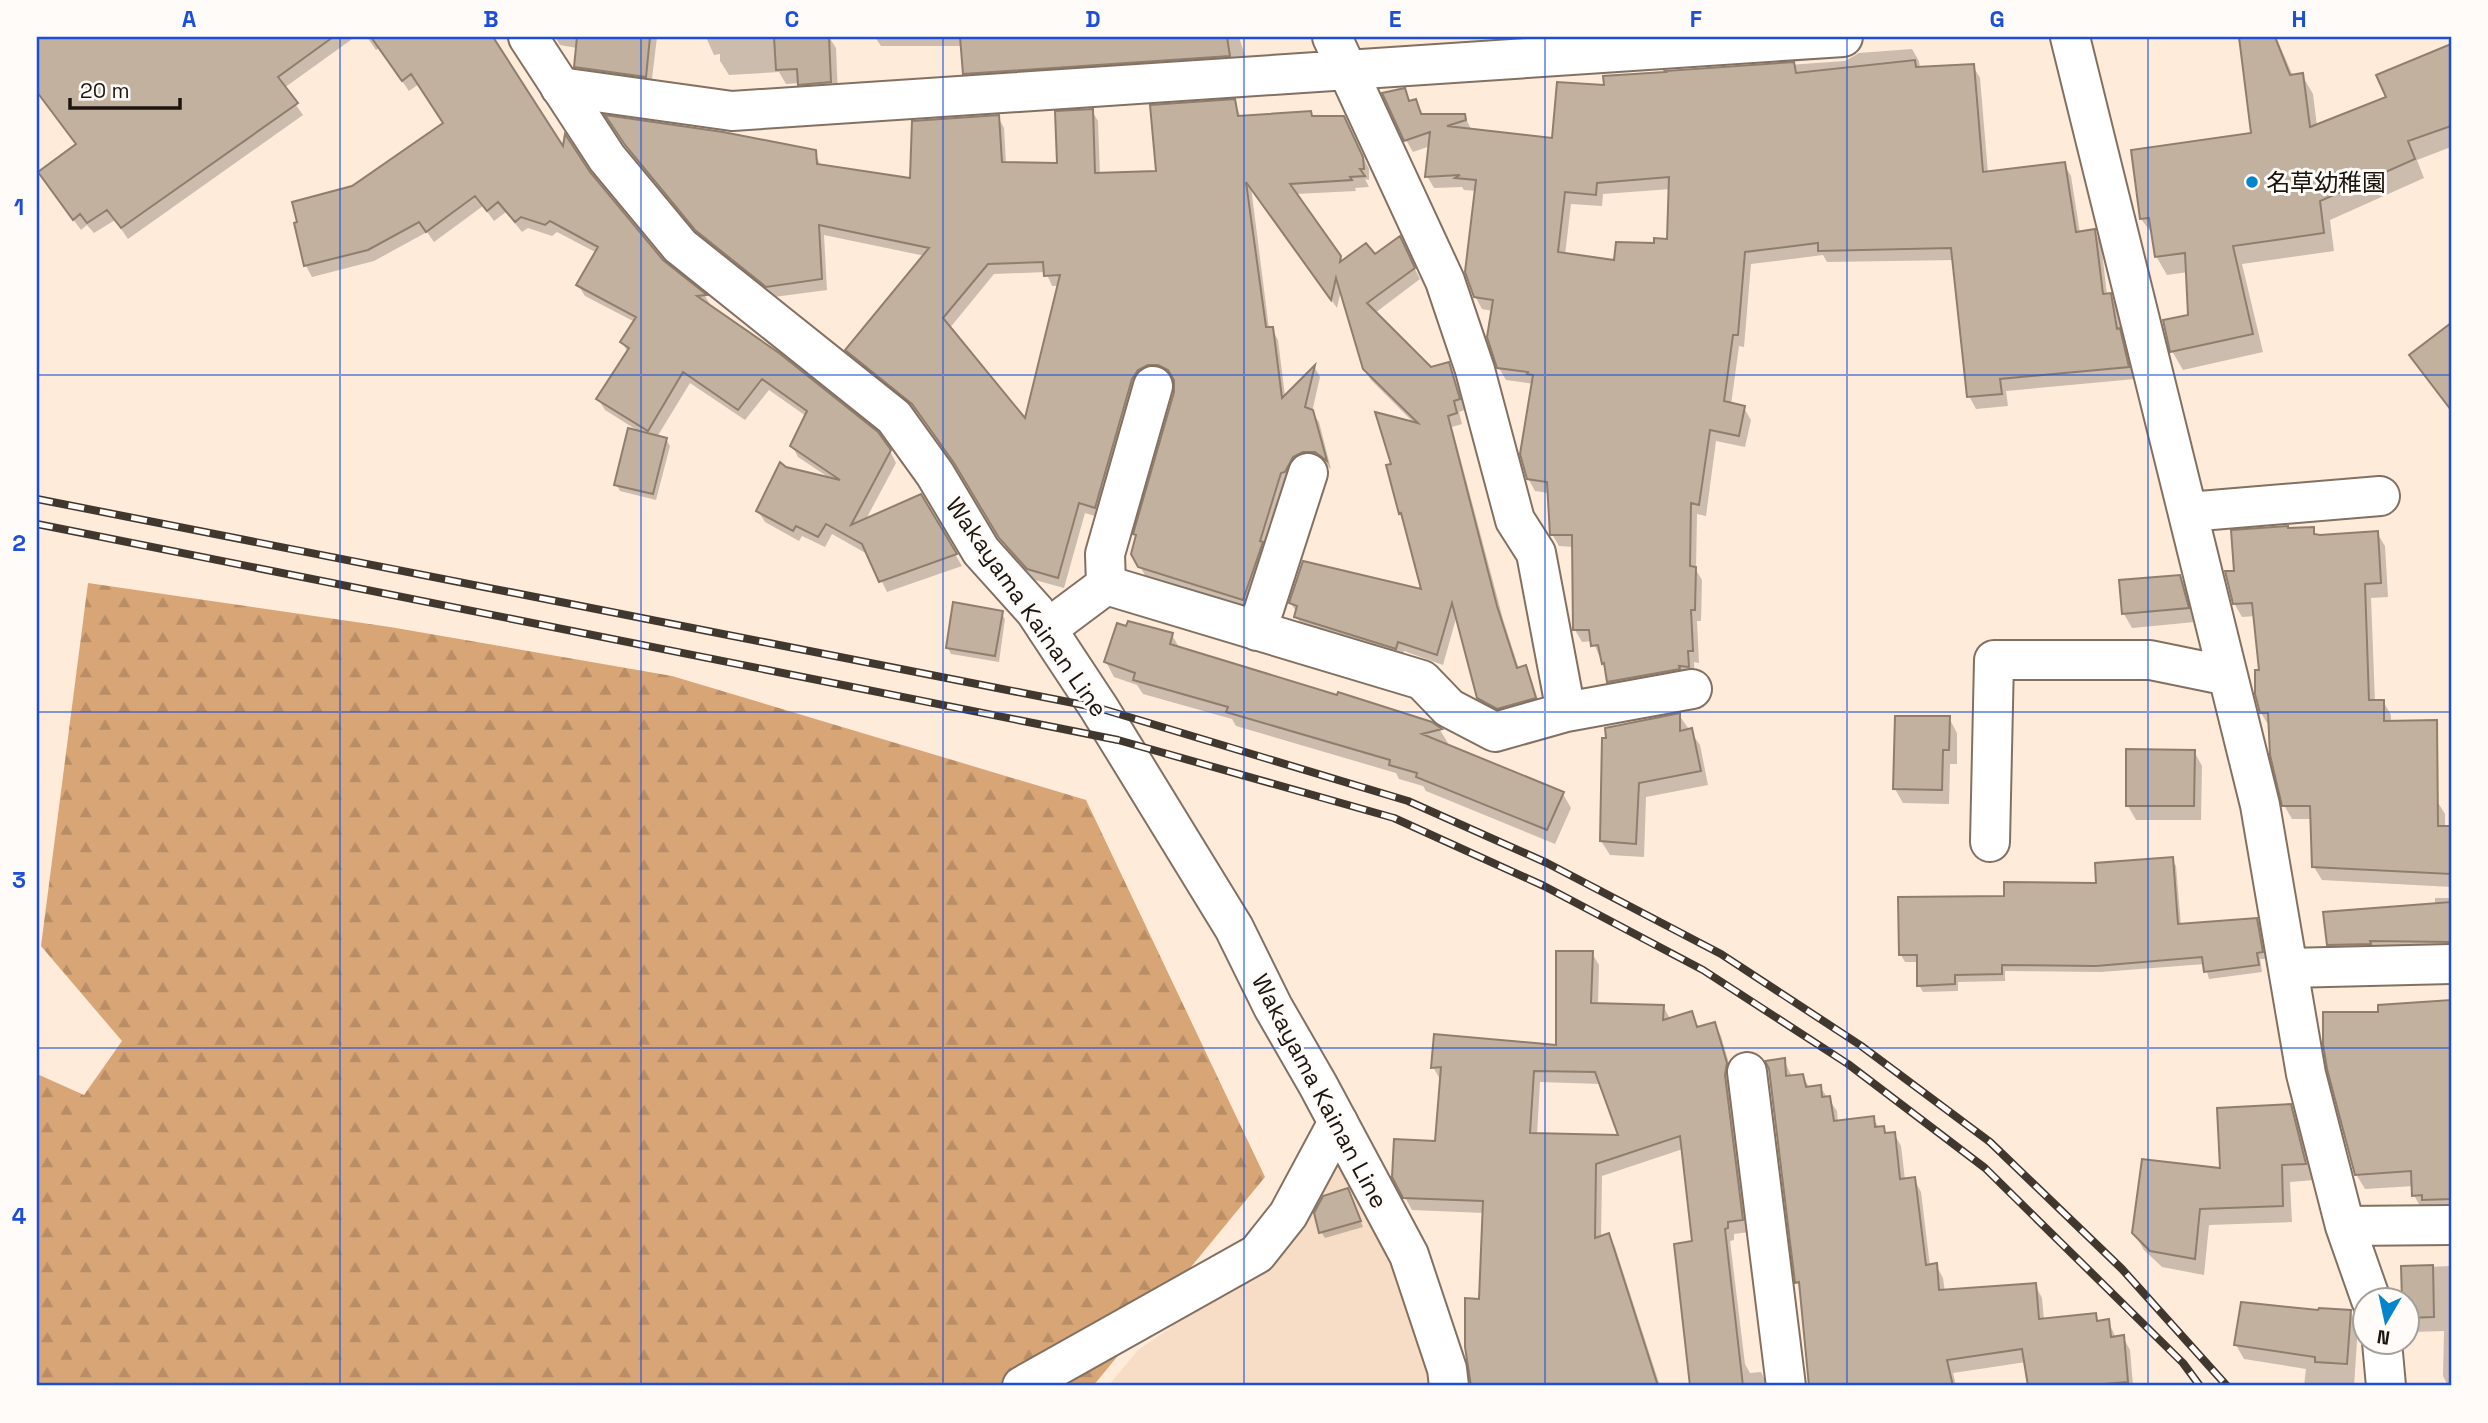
<svg xmlns="http://www.w3.org/2000/svg" width="2488" height="1423" font-family="'Space Grotesk','Noto Sans JP',sans-serif">
  <style>
    .built { fill: #f7ddc6 }
    .forest { fill: url(#forest-firs) }
    .shadow { fill: #0003; fill-rule: evenodd }
    .building { fill: #c3b1a0; stroke: #8f7e6e; stroke-width: 2; fill-rule: evenodd }
    .lines { fill: none; stroke-linecap: round; stroke-linejoin: round }
    .street-casing { stroke: #827162; stroke-width: 42 }
    .secondary-casing { stroke: #827162; stroke-width: 42 }
    .street { stroke: #fff; stroke-width: 38 }
    .secondary { stroke: #fff; stroke-width: 38 }
    .rail-casing { stroke: #40372f; stroke-width: 8 }
    .rail { stroke: #fffbf8; stroke-width: 5; stroke-dasharray: 16; stroke-linecap: butt }
    .grid { fill: none; stroke: #1d4ed8; stroke-width: 2; stroke-opacity: 0.55 }
    .poi-dot { fill: #0684cc; stroke: #fffbf8; stroke-width: 2.5 }
    .labels { text-anchor: middle; dominant-baseline: central; stroke-width: 6; stroke-linejoin: round; paint-order: stroke }
    .poi-label { font-size: 24px; fill: #1c150f; stroke: #fffbf8; text-anchor: start }
    .street-label { font-size: 24px; fill: #1c150f; stroke: #fffbf8 }
    .neatline { fill: none; stroke: #1d4ed8; stroke-width: 2.5 }
    .grid-label { font-size: 23px; text-anchor: middle; font-weight: bold; fill: #1d4ed8 }
  </style>
  <defs>
    <pattern id="forest-firs" width="22" height="20" patternUnits="userSpaceOnUse" patternTransform="scale(1.75)"><rect width="22" height="20" fill="#d8a576"/><path d="M5 1l3.5 6h-7zM16 11l3.5 6h-7z" fill="#b98d65"/></pattern>
  </defs>
  <rect width="100%" height="100%" fill="#feebd9"/>
  <path class="built" d="M1337,1152L1382,1241L1435,1386H1108L1138,1350L1245,1276Z"/>
  <path class="forest" d="M88,583L390,627L672,676L1086,800L1265,1177L1093,1386H37V1074L84,1095L122,1041L41,946Z"/>
  <path class="shadow" d="M39,37H355L284,88L303,115L128,239L115,220L94,233L87,225L81,230L47,184L77,146L37,92Z
    M367,37H491L565,151L589,173L662,261L705,296L711,306L890,451L896,463L865,521L921,496L962,566L887,592L869,555L832,534L825,547L802,536L799,541L765,522L758,511L785,468L831,479L798,457L792,445L806,416L769,390L745,420L690,383L657,437L666,439L670,446L656,500L620,491L616,484L640,432L605,410L598,399L628,353L622,342L635,322L585,296L578,285L597,253L557,232L552,236L528,228L522,232L506,212L494,221L483,206L434,242L427,232L374,261L312,277L306,266L353,188L445,124L419,84L409,91L379,48L376,50Z
    M555,37H657L651,87L582,78L575,66L577,48L560,45Z
    M706,37H829L836,48L838,96L808,98L800,83L786,84L779,72L729,75L720,61V54L714,55Z
    M875,37H1239L1246,59L970,84L964,73L962,46H881Z
    M2237,37H2276L2293,76L2302,75L2313,94L2317,126L2388,98L2379,76L2451,46V147L2417,160L2424,178L2330,220L2334,251L2242,264L2263,352L2183,370L2172,351L2190,316L2188,272L2167,275L2156,256L2154,236L2141,219L2253,134L2242,50Z
    M1912,49L1919,61L1920,68L1973,66L1980,78L1988,173L2064,164L2071,176L2080,233L2094,231L2101,243L2107,295H2110L2117,307L2122,337L2135,379L2006,391L2008,406L1976,409L1969,396L1954,260L1827,262L1823,255L1751,264L1744,347L1739,346L1731,405L1744,408L1751,420L1745,447L1716,441L1706,516L1697,514L1696,570L1702,580L1701,621H1697L1699,663L1694,662L1695,679L1615,694L1608,682L1602,657L1600,658L1593,641L1582,642L1575,630L1573,547L1559,546L1552,534L1549,493L1535,491L1528,478L1534,384L1506,380L1499,368L1493,311L1482,309L1475,296L1477,191L1464,190L1462,187L1434,188L1427,176L1430,146L1413,152L1406,140L1404,90L1411,102L1416,101L1424,116L1464,115L1472,131L1553,140L1606,87L1605,78L1845,61L1859,53ZM1671,189L1669,241L1616,262L1565,255L1571,204L1602,206L1603,194Z
    M1234,101L1241,118L1310,113L1313,118L1350,129L1369,169V180L1365,179L1369,187L1355,188L1356,191L1295,194L1343,262L1405,249L1420,279L1375,313L1431,369L1448,364L1454,374L1465,410L1459,412L1462,424L1452,427L1503,619L1519,669L1525,668L1531,678L1541,709L1505,719L1486,709L1479,697L1457,615L1443,665L1404,651L1402,659L1303,627L1296,616L1297,613L1291,603L1423,591L1388,467L1393,466L1416,425L1371,380L1364,369L1341,290L1337,308L1251,187L1269,329H1272L1278,340L1285,396L1315,368L1320,377L1312,412L1319,422L1331,469L1323,463L1249,610L1146,577L1133,554L1137,537L1135,534L1176,392V381L1166,375L1101,518L1085,513L1064,588L1035,580L1007,549L962,474L920,415L853,361L847,350L925,256L824,235L827,290L774,297L704,241L633,156L614,127L815,152L821,167L912,180L998,117L1004,128L1006,164L1059,165L1092,111L1098,121L1100,175L1158,173ZM1046,272L1052,286H1059L1026,422L949,329L994,274Z
    M2451,325V411L2411,355Z
    M2313,529L2317,536L2377,533L2385,546L2388,597L2371,598L2375,702L2383,701L2391,715V757L2437,801L2445,814V827H2451V887L2322,880L2314,867L2312,819H2292L2284,805L2269,726L2261,713V672L2255,616L2242,617L2234,603L2236,572L2288,530Z
    M2180,576L2188,591L2195,622L2132,628L2124,614Z
    M1001,613L1005,619L999,662L951,654L948,648Z
    M1172,635L1180,649L1432,724L1440,730L1448,743L1444,744L1563,794L1571,808L1555,844L1426,791L1423,786L1399,779L1396,773L1236,726L1232,719L1143,694L1137,685L1114,677L1106,662Z
    M1679,715L1700,745L1708,785L1646,797L1644,857L1610,855L1601,841L1608,739Z
    M1949,718L1957,733V764H1950L1949,804L1903,803L1895,789Z
    M2194,751L2202,766L2201,820H2136L2128,806Z
    M2172,859L2176,866L2181,926L2256,920L2260,927L2266,959H2260L2262,972L2209,979L2205,964L2101,972L2005,971V981L1958,982V991L1923,992L1919,985V962H1905L1901,955L2005,898L2098,885Z
    M2435,898H2451V954L2335,957L2328,945L2435,905Z
    M1592,953L1599,965L1598,1005L1663,1006L1671,1020L1691,1014L1699,1028L1714,1024L1721,1036L1733,1077L1749,1232L1734,1234V1240L1730,1241L1745,1364L1750,1373L1761,1372L1768,1386H1691L1676,1245L1694,1243L1683,1149L1602,1176L1601,1238L1608,1235L1615,1247L1660,1386H1473L1466,1346L1481,1300L1484,1213L1412,1210L1394,1177L1437,1143L1440,1079L1433,1067L1558,1047ZM1540,1082L1601,1084L1621,1137L1537,1135Z
    M2451,1002V1213L2422,1210L2414,1195V1186L2365,1189L2356,1174L2380,1006Z
    M1784,1060L1792,1077L1802,1076L1810,1088L1820,1087L1837,1111L1838,1123L1873,1118L1879,1128H1883L1887,1134L1894,1133L1901,1146L1905,1180L1914,1179L1921,1192L1930,1266L1936,1265L1943,1278L1945,1292L2035,1285L2042,1298L2044,1320L2095,1315L2099,1323L2108,1321L2116,1338L2123,1337L2130,1350L2133,1386H2030L2026,1362L1953,1373L1956,1386H1808L1809,1366L1801,1290L1797,1282Z
    M2290,1106L2300,1123L2315,1180L2290,1182L2292,1222L2209,1225L2204,1275L2162,1267L2144,1250L2134,1233L2222,1169Z
    M1351,1197L1363,1227L1325,1238L1321,1232Z
    M2451,1266V1386H2448L2443,1376L2444,1331L2412,1332L2408,1323V1300H2404L2403,1268Z
    M2320,1312H2350L2358,1326L2354,1386H2304L2306,1369L2244,1359L2236,1345Z"/>
  <path class="building" d="M37,37H333L278,77L298,103L121,228L107,210L87,223L80,214L73,220L38,172L76,144L37,92Z
    M371,37H493L563,146L565,134L590,172L663,260L707,295L697,296L779,353L878,432L891,450L851,525L921,494L957,554L879,582L862,544L826,524L818,537L796,526L793,531L756,511L780,462L786,467L840,480L790,446L807,411L762,379L738,410L683,372L648,431L596,399L629,348L620,342L636,317L576,285L598,247L550,221L545,225L521,217L515,222L498,202L487,211L475,196L426,232L419,222L368,250L304,266L294,223L297,222L292,202L352,186L443,123L411,74L402,81Z
    M577,37H650L646,77L574,67Z
    M774,37H829L831,82L798,85L797,69L776,70Z
    M960,37H1227L1230,56L963,74Z
    M2239,37H2275L2290,75L2303,73L2310,127L2386,97L2376,75L2451,44V126L2408,141L2415,159L2320,201L2324,233L2233,246L2253,334L2170,352L2163,320L2188,315L2185,253L2155,257L2149,218L2140,219L2131,150L2251,133Z
    M1915,60L1916,67L1974,64L1983,172L2065,162L2076,232L2095,229L2103,294L2111,293L2117,329L2120,328L2129,367L2000,379L2002,394L1967,397L1951,248L1818,251V243L1745,252L1738,335H1733L1724,401L1745,406L1739,436L1710,430L1699,505L1691,503L1690,566L1696,567L1695,610H1691L1693,651H1688L1689,667L1679,666L1680,669L1607,682L1604,663L1602,664L1598,645L1591,646L1589,630H1573L1572,535H1550L1547,482L1527,479L1520,454L1533,375L1527,374L1528,372L1497,368L1487,337L1493,300L1474,297L1465,272L1476,180L1455,178L1460,175L1425,177L1430,132L1404,141L1382,93L1405,88L1409,101L1416,99L1421,114H1465L1466,120L1447,126L1552,138L1557,82L1604,85L1603,76L1666,72L1665,71L1794,62L1796,73ZM1669,177L1667,239L1654,238V243L1616,242L1614,260L1558,252L1565,192L1596,195L1597,183Z
    M1235,99L1238,116L1311,111L1312,116H1344L1363,157L1364,169H1360L1365,176L1350,177L1352,180L1290,184L1341,256L1340,262L1366,243L1375,254L1400,236L1415,268L1367,303L1431,367L1449,362L1460,399L1454,401L1457,413L1448,416L1497,606L1517,668L1526,665L1536,698L1497,709L1477,698L1452,603L1437,655L1398,642L1396,649L1294,617L1297,606L1289,603L1303,561L1421,589L1401,513L1399,514L1386,465L1391,464L1375,412L1418,423L1363,369L1336,278L1331,300L1246,182L1266,327H1273L1282,398L1315,365L1305,407L1313,410L1327,461L1315,452H1303L1293,457L1285,472L1281,473L1260,541L1263,542L1243,600L1138,567L1131,554L1136,535L1133,534L1174,392V380L1168,370L1158,365H1148L1138,370L1132,379L1095,508L1079,503L1058,578L1027,569L999,538L954,463L912,404L845,350L929,248L819,225L822,279L766,287L695,230L625,145L605,115L723,132L816,150L817,164L910,178L912,121L999,115L1002,162L1057,163L1055,111L1093,109L1095,173L1156,171L1150,105ZM1043,262L1044,276L1060,275L1025,418L943,318L988,264Z
    M2451,323V410L2409,355Z
    M628,428L667,438L653,494L614,485Z
    M2288,526V528L2314,527V534L2320,535L2378,531L2381,583L2365,584L2369,700H2384V721L2437,720L2438,826H2451V874L2312,867L2310,806H2282L2270,755L2268,713H2260L2255,694V670H2259L2252,603L2233,604L2225,571H2234L2231,530Z
    M2180,575L2189,608L2122,614L2119,580Z
    M953,602L1003,611L995,656L946,648Z
    M1128,621L1173,633L1170,644L1337,695L1338,692L1432,722L1442,729L1422,734L1564,792L1547,830L1416,777L1417,773L1389,765L1390,760L1226,712L1228,707L1133,680L1135,673L1104,662L1117,623L1126,626Z
    M1680,713V731L1692,728L1701,771L1639,783L1636,844L1600,841L1602,738H1606L1605,728Z
    M1895,716H1950L1949,750H1943L1942,790L1893,789Z
    M2126,749L2195,750L2194,806H2126Z
    M2173,857L2178,924L2257,918L2263,952L2257,953L2259,965L2204,972L2202,957L2096,966L2002,965V974L1955,975V984L1917,986V955H1899L1898,897L2004,896V882L2096,883L2095,863Z
    M2451,902V942L2370,941L2371,944L2327,945L2323,912Z
    M1556,951H1593L1591,1003L1664,1005L1663,1020L1692,1011L1697,1027L1715,1022L1727,1063L1725,1075L1743,1220L1728,1222V1228L1725,1229L1743,1386H1690L1674,1244L1692,1241L1680,1136L1596,1164L1595,1238L1609,1233L1658,1386H1471L1465,1347V1298L1479,1299L1483,1201L1403,1198L1392,1177L1394,1139L1435,1141L1441,1067L1431,1068L1434,1034L1556,1045ZM1534,1071L1595,1072L1618,1135L1530,1133Z
    M2451,1000V1199L2422,1200V1195L2412,1196L2411,1171L2355,1175L2327,1069L2323,1044V1012H2378V1005Z
    M1785,1058L1786,1076L1803,1074L1806,1087L1821,1085L1822,1097L1830,1096L1834,1121L1874,1116L1875,1127L1884,1126L1885,1133L1895,1132L1900,1179L1915,1177L1926,1265L1937,1263L1939,1290L2036,1283L2039,1319L2096,1313L2097,1321L2109,1319L2111,1337L2124,1335L2128,1382L2105,1384V1386H2028L2022,1349L1947,1360L1953,1386H1809L1799,1282L1795,1283L1769,1069L1765,1061Z
    M2291,1104L2306,1164L2282,1165L2283,1206L2200,1209L2195,1259L2150,1251L2132,1233L2142,1159L2220,1168L2217,1108Z
    M1348,1188L1361,1221L1319,1233L1314,1213L1323,1196Z
    M2433,1265L2434,1317L2407,1318V1300H2402L2401,1266Z
    M2241,1302L2318,1310L2319,1308L2351,1310L2347,1364L2315,1362V1357L2234,1345Z"/>
  <g class="lines">
    <g class="street-casing">
      <path id="street" d="M1332,37L1445,281L1475,370L1515,520L1536,553L1566,712
        M2070,37L2260,805L2306,1074L2345,1226L2371,1300
        M560,87L732,111L1843,37
        M2188,512L2380,496
        M1106,585L1105,554L1153,386
        M1047,629L1106,585L1422,680L1449,708L1495,732L1566,712L1692,689
        M1257,631L1308,473
        M1990,842L1994,660H2150L2228,676
        M2288,968L2451,964
        M1747,1072L1786,1386
        M2345,1226L2451,1225
        M2382,1342L2386,1386
        M1022,1386L1257,1254L1288,1215L1338,1122"/>
    </g>
    <g class="secondary-casing">
      <path id="secondary" d="M528,37L607,158L680,246L894,417L935,474L981,551L1035,611L1099,708L1234,928L1273,1007L1318,1085L1409,1255L1447,1369L1449,1386"/>
    </g>
    <use href="#street" class="street"/>
    <use href="#secondary" class="secondary"/>
    <g class="rail-casing">
      <path id="rail" d="M37,499L1099,708L1408,801L1547,863L1721,954L1860,1045L1990,1142L2122,1269L2227,1386
        M37,524L1118,740L1394,818L1544,886L1703,970L1848,1064L1985,1168L2183,1363L2200,1386"/>
    </g>
    <use href="#rail" class="rail"/>
  </g>
  <path class="grid" d="M340,37V1386M641,37V1386M943,37V1386M1244,37V1386M1545,37V1386M1847,37V1386M2148,37V1386M37,375H2451M37,712H2451M37,1048H2451"/>
  <circle class="poi-dot" cx="2252" cy="182" r="7"/>
  <g class="labels">
    <g class="poi-label">
      <text x="2266" y="182">名草幼稚園</text>
    </g>
    <g class="street-label">
      <text transform="translate(1027 607) rotate(55)">Wakayama Kainan Line</text>
      <text transform="translate(1320 1091) rotate(62)">Wakayama Kainan Line</text>
    </g>
  </g>
  <rect width="2488" height="1423" fill="none" stroke="#fffbf8" stroke-width="77"/>
  <g transform="translate(2386 1321) rotate(189)"><circle r="33" fill="#fffbf8" stroke="#a49f9b" stroke-width="2"/>
  <path d="M0-5L12 26L0 18L-12 26Z" fill="#0684cc"/>
  <text y="-10" font-size="19" font-weight="bold" text-anchor="middle" fill="#1c150f">N</text>
  </g>
  <path d="M70 98v10h110v-10" fill="none" stroke="#1c150f" stroke-width="3.5"/>
  <text x="80" y="98" font-size="21" fill="#1c150f" stroke="#fffbf8" stroke-width="5" paint-order="stroke">20 m</text>
  <rect x="38" y="38" width="2412" height="1346" class="neatline"/>
  <g class="grid-label">
    <text x="189" y="27">A</text>
    <text x="491" y="27">B</text>
    <text x="792" y="27">C</text>
    <text x="1093" y="27">D</text>
    <text x="1395" y="27">E</text>
    <text x="1696" y="27">F</text>
    <text x="1997" y="27">G</text>
    <text x="2299" y="27">H</text>
    <text x="19" y="215">1</text>
    <text x="19" y="551">2</text>
    <text x="19" y="888">3</text>
    <text x="19" y="1224">4</text>
  </g>
</svg>
